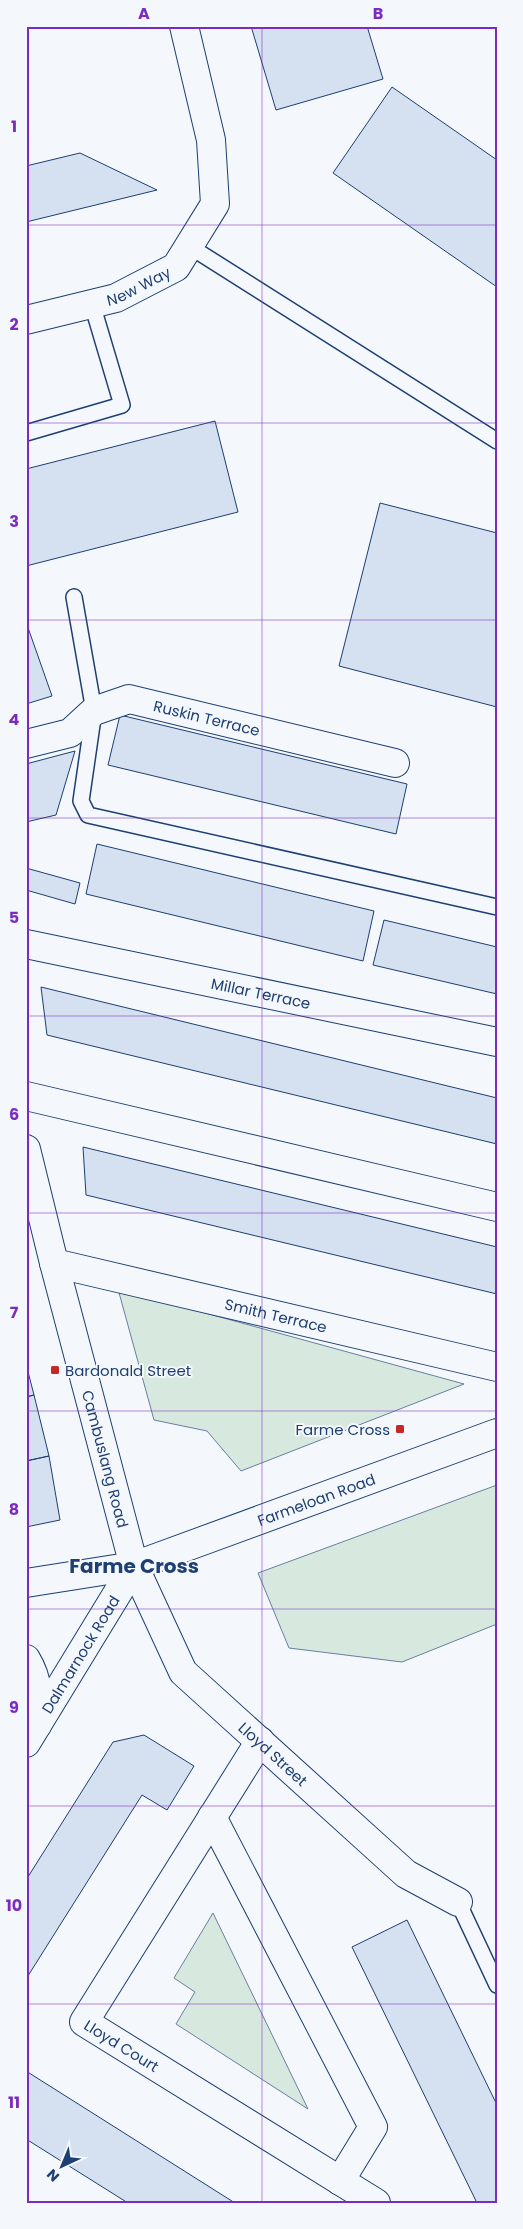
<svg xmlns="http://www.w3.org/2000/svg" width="523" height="2229" font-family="Poppins,sans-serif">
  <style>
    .green { fill: #d7e8df; stroke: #687fa3 }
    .building { fill: #d5e0f0; stroke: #1d3f73 }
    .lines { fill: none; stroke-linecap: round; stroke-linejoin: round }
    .service-casing { stroke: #1d3f73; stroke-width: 18 }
    .minor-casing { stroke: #1d3f73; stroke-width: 30 }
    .primary-casing { stroke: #1d3f73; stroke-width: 30 }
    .service { stroke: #f4f7fb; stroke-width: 15 }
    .minor { stroke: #f4f7fb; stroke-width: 28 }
    .primary { stroke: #f4f7fb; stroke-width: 28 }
    .grid { fill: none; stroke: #7b2cbf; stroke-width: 1; stroke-opacity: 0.55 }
    .poi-dot { fill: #c62828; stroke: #f4f7fb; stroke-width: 2 }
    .labels { text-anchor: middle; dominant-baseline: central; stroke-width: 4; stroke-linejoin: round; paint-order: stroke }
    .street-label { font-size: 15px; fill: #1d3f73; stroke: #f4f7fb }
    .poi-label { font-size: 15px; fill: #1d3f73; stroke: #f4f7fb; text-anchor: start }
    .district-label { font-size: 20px; font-weight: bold; fill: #1d3f73; stroke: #f4f7fb }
    .neatline { fill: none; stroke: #7b2cbf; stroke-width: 2 }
    .grid-label { font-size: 16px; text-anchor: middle; font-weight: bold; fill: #7b2cbf }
  </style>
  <rect width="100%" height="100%" fill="#f4f7fb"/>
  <path class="green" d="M118,1289L464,1384L241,1471L207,1431L154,1420Z
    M497,1485V1624L402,1662L289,1648L258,1573Z
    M213,1913L308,2109L176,2024L195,1992L174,1978Z"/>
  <path class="building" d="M251,26H367L383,79L276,110Z
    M392,87L497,160V287L333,173Z
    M80,153L157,190L26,222V166Z
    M215,421L238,512L26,566V469Z
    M380,503L497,533V707L339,666Z
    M26,622L52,696L26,704Z
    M120,715L407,784L396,834L108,765Z
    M75,751L56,815L26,822V764Z
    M97,844L374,911L363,961L86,894Z
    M26,868L80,883L75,904L26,890Z
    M384,920L497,947V994L373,965Z
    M41,987L497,1098V1144L47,1035Z
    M83,1147L497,1247V1294L86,1195Z
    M26,1364L34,1395L26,1397Z
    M34,1395L49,1456L26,1461V1397Z
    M49,1456L60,1520L26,1527V1461Z
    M144,1735L194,1766L167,1810L142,1795L26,1979V1880L113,1742Z
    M407,1920L497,2105V2203H477L352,1947Z
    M26,2071L235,2203H128L26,2139Z"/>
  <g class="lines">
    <g class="service-casing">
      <path id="service" d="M189,246L497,441
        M26,433L122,405L92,304
        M74,597L94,711L81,801L88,815L497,907
        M458,1902L497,1985"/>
    </g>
    <g class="minor-casing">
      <g id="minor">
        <path id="s1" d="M26,320L116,298L176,267L215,204L211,140L184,26"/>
        <path id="s2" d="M26,744L70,733L94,711L129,699L395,763"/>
        <path id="s3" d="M26,944L497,1042"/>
        <path d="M26,1096L497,1207"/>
        <path id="s4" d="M54,1263L497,1367"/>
        <path id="s5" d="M26,1583L134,1566L183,1672L406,1874L458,1902"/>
        <path d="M26,1659C39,1680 39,1701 37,1725"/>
        <path id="s6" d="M260,1741L84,2022L376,2203"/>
        <path d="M212,1817L373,2127L340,2181"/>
      </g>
    </g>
    <g class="primary-casing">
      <g id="primary">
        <path id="s7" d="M26,1149L54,1263L134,1566"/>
        <path id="s8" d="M134,1566L497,1433"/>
        <path id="s9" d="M26,1743L134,1566"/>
      </g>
    </g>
    <use href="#service" class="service"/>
    <use href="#minor" class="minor"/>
    <use href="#primary" class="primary"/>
  </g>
  <path class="grid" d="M262,26V2203M26,225H497M26,423H497M26,620H497M26,818H497M26,1016H497M26,1213H497M26,1411H497M26,1609H497M26,1806H497M26,2004H497"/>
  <g class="poi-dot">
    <rect x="50" y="1365" width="10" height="10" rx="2.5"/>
    <rect x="395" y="1424" width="10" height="10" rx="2.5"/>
  </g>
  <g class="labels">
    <g class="street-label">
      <text stroke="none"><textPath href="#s1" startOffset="118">New Way</textPath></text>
      <text stroke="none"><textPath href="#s2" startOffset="195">Ruskin Terrace</textPath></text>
      <text stroke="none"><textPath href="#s3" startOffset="240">Millar Terrace</textPath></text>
      <text stroke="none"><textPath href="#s4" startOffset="228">Smith Terrace</textPath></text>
      <text stroke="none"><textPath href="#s7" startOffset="320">Cambuslang Road</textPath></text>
      <text stroke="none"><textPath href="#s8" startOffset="194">Farmeloan Road</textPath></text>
      <text stroke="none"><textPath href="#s9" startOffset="104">Dalmarnock Road</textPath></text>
      <text stroke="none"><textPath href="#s5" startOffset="348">Lloyd Street</textPath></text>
      <text stroke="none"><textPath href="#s6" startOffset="376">Lloyd Court</textPath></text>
    </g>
    <g class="poi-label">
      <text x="65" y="1370">Bardonald Street</text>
      <text x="390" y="1429" text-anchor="end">Farme Cross</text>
    </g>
    <g class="district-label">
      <text x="134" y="1566">Farme Cross</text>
    </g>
  </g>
  <rect width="523" height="2229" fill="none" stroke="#f4f7fb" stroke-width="55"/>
  <g transform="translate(62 2166) rotate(224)" stroke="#f4f7fb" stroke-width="4" paint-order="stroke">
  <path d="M0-4L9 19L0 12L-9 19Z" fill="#1d3f73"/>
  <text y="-8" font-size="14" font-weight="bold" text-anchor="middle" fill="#1d3f73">N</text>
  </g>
  <rect x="28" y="28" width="468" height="2174" class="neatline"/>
  <g class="grid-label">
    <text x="144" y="19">A</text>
    <text x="378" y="19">B</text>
    <text x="14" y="132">1</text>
    <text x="14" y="330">2</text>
    <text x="14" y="527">3</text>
    <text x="14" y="725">4</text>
    <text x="14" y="923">5</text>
    <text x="14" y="1120">6</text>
    <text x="14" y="1318">7</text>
    <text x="14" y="1515">8</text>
    <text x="14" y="1713">9</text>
    <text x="14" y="1911">10</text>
    <text x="14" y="2108">11</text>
  </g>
</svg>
